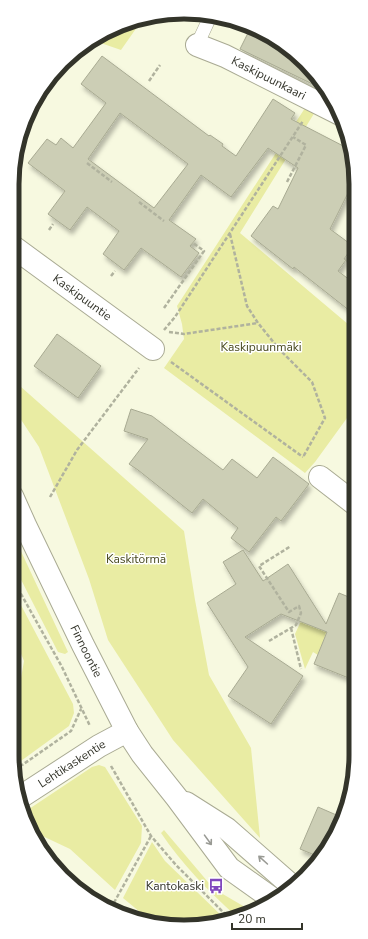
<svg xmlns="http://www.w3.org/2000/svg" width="368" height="939" font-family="'Nunito Sans',sans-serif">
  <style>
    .green { fill: #e9eca3 }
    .building { fill: #ccceb5; stroke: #a8aa92; fill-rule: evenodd; filter: url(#shadow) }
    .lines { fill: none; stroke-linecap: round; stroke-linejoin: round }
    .lane-casing { stroke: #a9aa93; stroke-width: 14 }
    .street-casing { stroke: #a9aa93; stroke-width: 24 }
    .primary-casing { stroke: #a9aa93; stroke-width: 24 }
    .path { stroke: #b0b29e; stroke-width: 2.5; stroke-dasharray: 4 2; stroke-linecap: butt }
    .lane { stroke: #fff; stroke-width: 13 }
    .street { stroke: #fff; stroke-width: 22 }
    .primary { stroke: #fff; stroke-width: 22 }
    .oneway { stroke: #999a94 }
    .labels { text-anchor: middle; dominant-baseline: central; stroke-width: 3; stroke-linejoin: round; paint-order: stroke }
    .street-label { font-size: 12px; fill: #33342a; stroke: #fff }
    .park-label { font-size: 12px; fill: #48491f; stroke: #fff }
    .poi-label { font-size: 12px; fill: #33342a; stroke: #fff; text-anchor: end }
    .rim { fill: none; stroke: #33342a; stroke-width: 5 }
  </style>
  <defs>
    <filter id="shadow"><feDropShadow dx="2.5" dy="4.5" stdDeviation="2" flood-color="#0004"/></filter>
  </defs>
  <rect width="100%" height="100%" fill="#f7f9e0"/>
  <path class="green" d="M142,20L121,50L95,41L44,93L14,168L18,139L48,79L98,35Z
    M305,108L315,112L240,233L355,330V407L315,462L305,473L164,368L184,339L182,324L177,306Z
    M12,379L184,531L195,600L209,675L251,748L260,838L173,740L108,640L89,579L39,447L12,406Z
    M12,532L68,652L65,654L58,652L12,562Z
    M12,588L73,704L74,713L69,726L14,766L12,755V729L24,661L12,632Z
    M301,621L327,632L318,655L313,652L305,669L295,634Z
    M99,765L105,767L142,826L141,843L115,890L70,849L34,832L23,813L92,767Z
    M164,830L208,882L221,893L250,910L236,916C208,891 182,864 161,833Z
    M152,842L165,861L226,920L218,924L161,925L152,922L123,898Z"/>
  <path class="building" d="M251,27L270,35L313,70L327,91L240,49Z
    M102,56L209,136L210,135L223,144L222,146L236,156L273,99L295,113L291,119L351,150L354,161L355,179L330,229L353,246L344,259L346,260L338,271L355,284V315L294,267L293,269L251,236L273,206L278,209L298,168L268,148L231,197L201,175L169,220L196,239L190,246L199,253L181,277L141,248L124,270L103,254L119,231L87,207L70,230L48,214L65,191L28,163L47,139L56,145L61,138L73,148L106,103L81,84ZM120,113L188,164L154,208L88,159Z
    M57,334L101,366L78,398L34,366Z
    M131,409L152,416L223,470L232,459L257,478L273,457L309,484L281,521L276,517L249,552L231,538L238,528L203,499L192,513L138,470L129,464L148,439L124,431Z
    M243,550L263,581L288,564L326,624L339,593L356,600V681L314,664L327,632L281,614L245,637L303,676L271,724L228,696L248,667L207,603L236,584L223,562Z
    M318,807L341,817L322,858L300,849Z"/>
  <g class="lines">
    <g class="lane-casing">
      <path id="lane" d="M197,45L210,17"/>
    </g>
    <g class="street-casing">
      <g id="street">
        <path id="s1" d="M197,45L225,56L340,114"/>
        <path id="s2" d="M12,246L153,349"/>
        <path d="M320,477L355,504"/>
        <path id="s3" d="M19,798L99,746L127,731"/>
      </g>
    </g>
    <g class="primary-casing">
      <g id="primary">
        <path id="s4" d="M12,496L25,525L83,645L127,731L142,754L177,798L229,868L274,900"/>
        <path d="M186,803L227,829L292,886"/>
      </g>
    </g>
    <path class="path" d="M149,81L160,65
      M87,163L112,182
      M287,182L306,145L293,137
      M139,202L164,221
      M49,230L53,224
      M230,234L247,306L258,323L279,349L312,382L325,418L303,457
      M355,251L347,261L355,266
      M111,276L115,271
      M164,308L204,251L193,243
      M164,330L175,317L303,121
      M169,332L184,334L258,323
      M171,362L303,457
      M50,497L77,450L139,368
      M12,578L62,667L90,726
      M291,628L301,669
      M269,641L296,625L301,613L299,606L289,612L259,566L291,546
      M111,766L151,836L176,865L230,919
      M15,770L71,731L81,709
      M111,908L151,836"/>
    <use href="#lane" class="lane"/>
    <use href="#street" class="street"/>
    <use href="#primary" class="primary"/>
  </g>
  <defs><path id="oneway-shaft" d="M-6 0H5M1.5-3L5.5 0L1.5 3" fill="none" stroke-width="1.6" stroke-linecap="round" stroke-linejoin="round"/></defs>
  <g class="oneway">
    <use href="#oneway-shaft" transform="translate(208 840) rotate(54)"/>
    <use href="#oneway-shaft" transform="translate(263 860) rotate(-138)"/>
  </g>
  <defs>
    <g id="bus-bare" transform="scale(1.2)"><path d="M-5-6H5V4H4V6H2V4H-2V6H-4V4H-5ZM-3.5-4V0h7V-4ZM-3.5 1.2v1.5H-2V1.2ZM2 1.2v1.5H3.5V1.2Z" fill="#8047bd" stroke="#fff" stroke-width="2.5" paint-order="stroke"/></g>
  </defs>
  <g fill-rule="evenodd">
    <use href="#bus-bare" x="216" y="886"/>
  </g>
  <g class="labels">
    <g class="street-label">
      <text stroke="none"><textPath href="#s1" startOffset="79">Kaskipuunkaari</textPath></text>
      <text stroke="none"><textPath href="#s2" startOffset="87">Kaskipuuntie</textPath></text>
      <text stroke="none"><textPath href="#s4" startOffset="172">Finnoontie</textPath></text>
      <text stroke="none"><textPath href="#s3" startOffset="63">Lehtikaskentie</textPath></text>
    </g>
    <g class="park-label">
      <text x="261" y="347">Kaskipuunmäki</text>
      <text x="136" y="559">Kaskitörmä</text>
    </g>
    <g class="poi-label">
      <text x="204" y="886">Kantokaski</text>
    </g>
  </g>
  <path d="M0 0H368V939H0ZM184 19H184A165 165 0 0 1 349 184V755A165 165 0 0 1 184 920H184A165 165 0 0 1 19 755V184A165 165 0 0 1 184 19Z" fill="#fff" fill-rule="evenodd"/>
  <path class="rim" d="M184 19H184A165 165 0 0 1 349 184V755A165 165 0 0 1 184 920H184A165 165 0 0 1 19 755V184A165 165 0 0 1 184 19Z"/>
  <path d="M232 923v6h70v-6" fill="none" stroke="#33342a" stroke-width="2"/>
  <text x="238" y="923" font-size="12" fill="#33342a" stroke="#ffffff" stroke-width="3" paint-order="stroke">20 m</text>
</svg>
